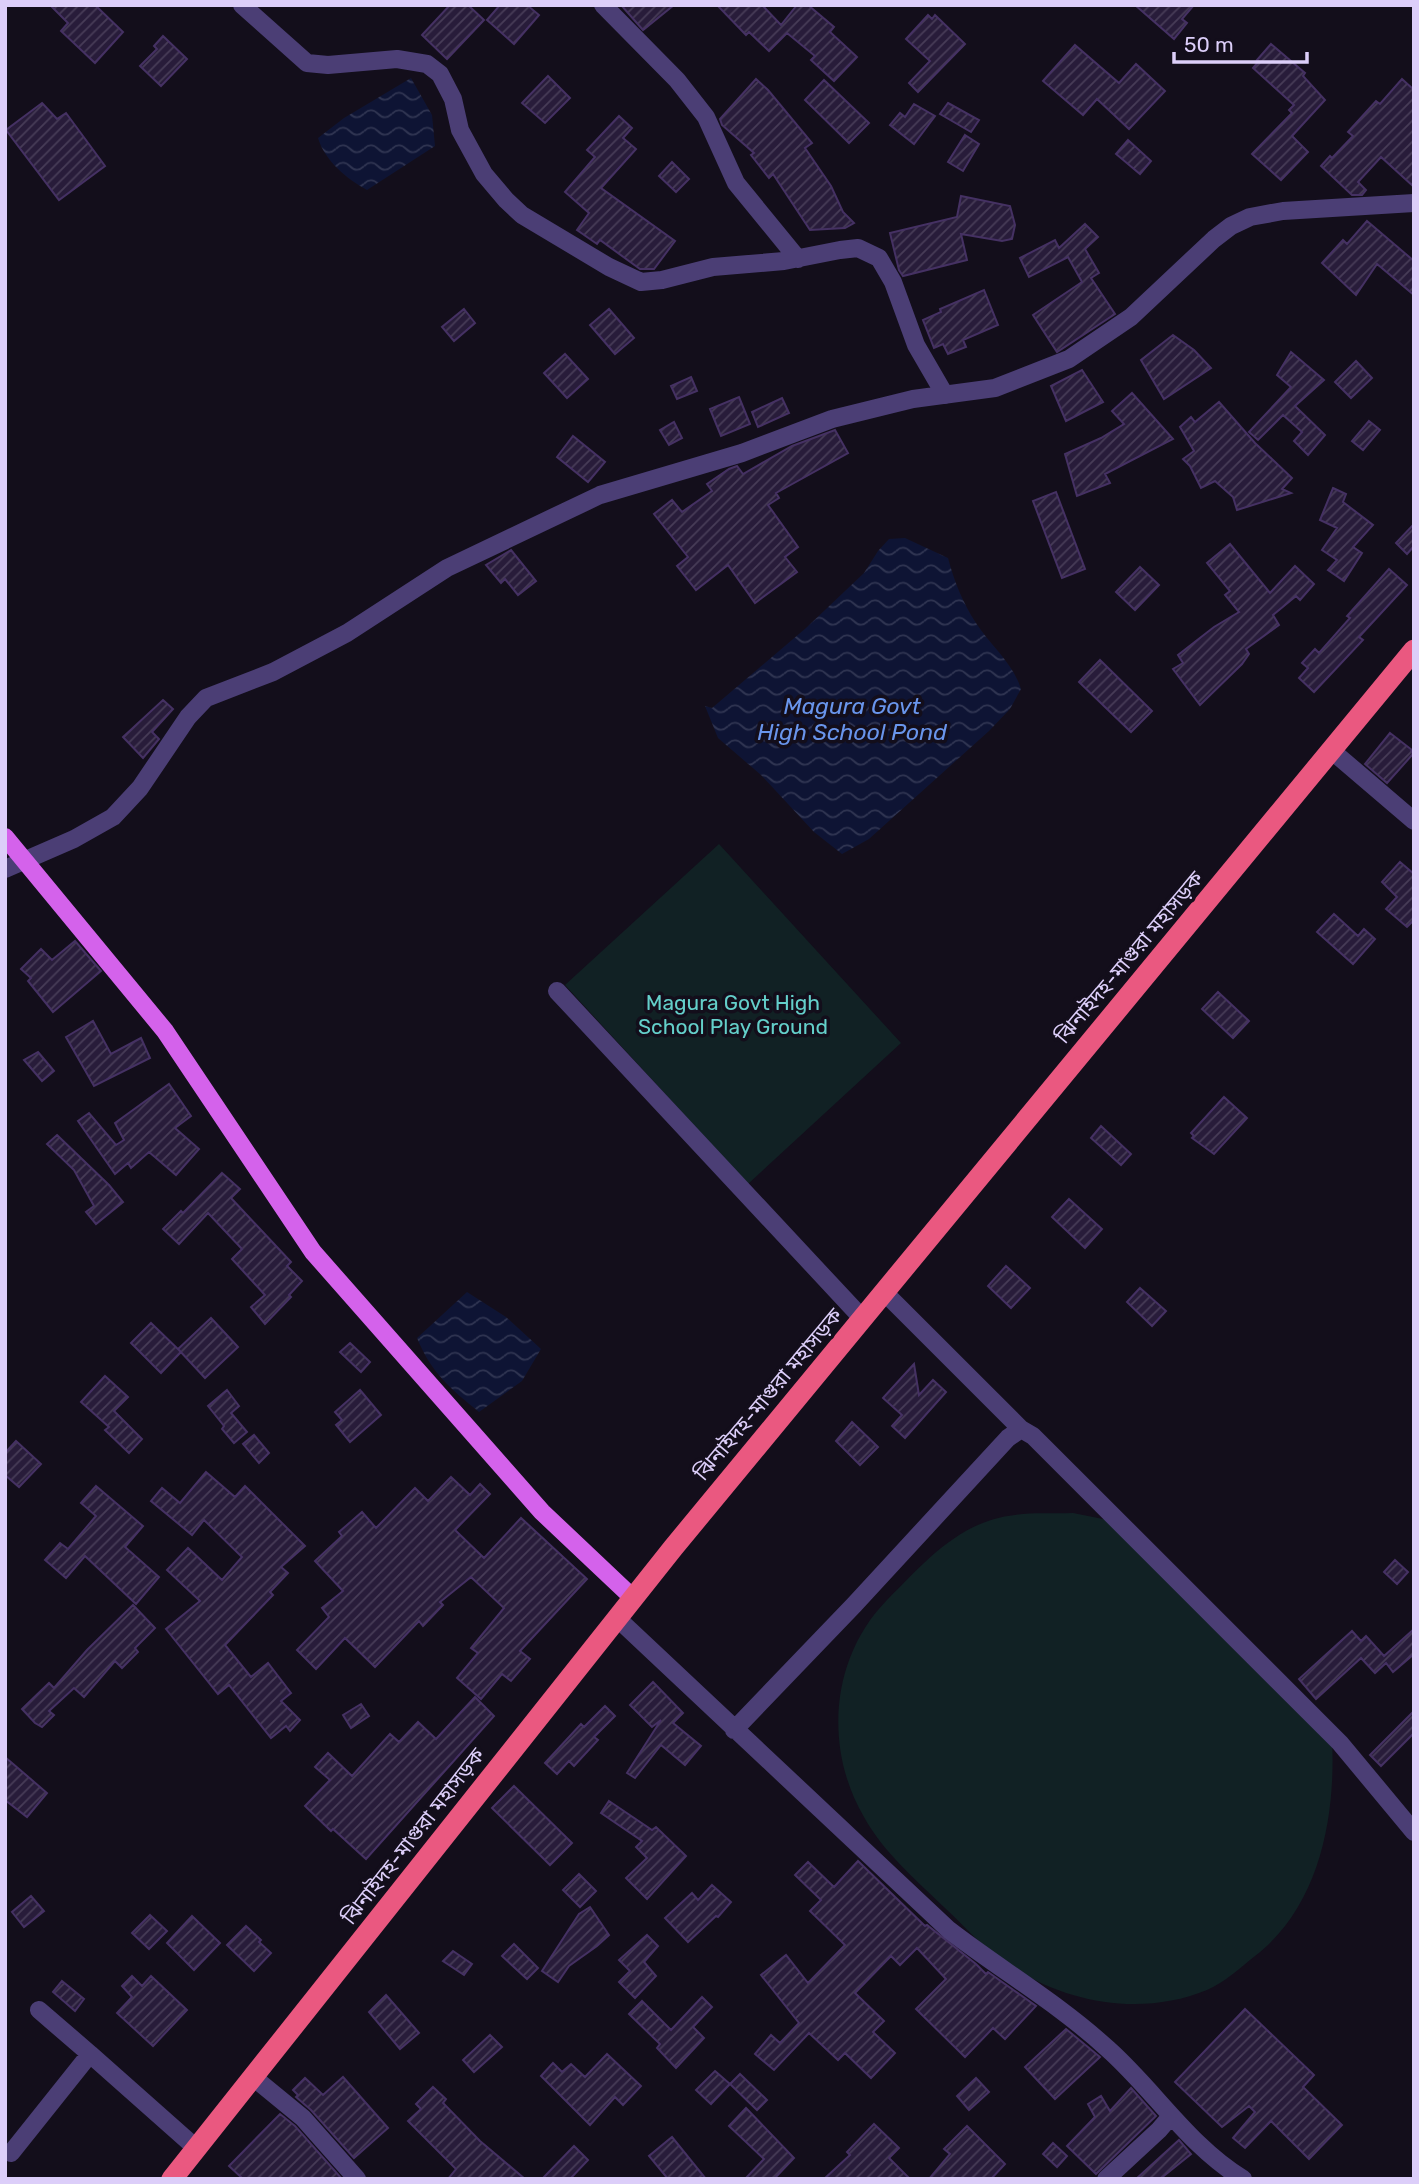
<svg xmlns="http://www.w3.org/2000/svg" width="1419" height="2184" font-family="Rubik,'Noto Sans Bengali',sans-serif">
  <style>
    .park { fill: #112124 }
    .water { fill: url(#water-waves) }
    .building { fill: url(#building-hatch); stroke: #453163; stroke-width: 2 }
    .lines { fill: none; stroke-linecap: round; stroke-linejoin: round }
    .minor { stroke: #4b3e75; stroke-width: 18 }
    .major { stroke: #d462eb; stroke-width: 18 }
    .highway { stroke: #ea5880; stroke-width: 21 }
    .labels { text-anchor: middle; dominant-baseline: central; stroke-width: 7; stroke-linejoin: round; paint-order: stroke }
    .street-label { font-size: 21px; fill: #dccef9; stroke: #130e1b }
    .park-label { font-size: 21px; fill: #64cfca; stroke: #130e1b }
    .water-label { font-size: 23px; font-style: italic; fill: #6995ec; stroke: #130e1b }
  </style>
  <defs>
    <pattern id="water-waves" width="16" height="10" patternUnits="userSpaceOnUse" patternTransform="scale(1.75)"><rect width="16" height="10" fill="#0e1434"/><path d="M0 5q4-4 8 0t8 0" fill="none" stroke="#303552"/></pattern>
    <pattern id="building-hatch" width="6" height="6" patternUnits="userSpaceOnUse" patternTransform="scale(1.75)"><rect width="6" height="6" fill="#281c3a"/><path d="M-1 1l2-2M0 6l6-6M5 7l2-2" fill="none" stroke="#473c57"/></pattern>
  </defs>
  <rect width="100%" height="100%" fill="#130e1b"/>
  <path class="park" d="M719,844L901,1043L748,1184L565,985Z
    M1073,1513L1108,1520L1332,1739C1336,1816 1320,1906 1255,1956C1240,1968 1225,1982 1207,1990C1139,2018 1060,2002 1002,1960C981,1945 964,1926 945,1908C917,1881 883,1852 864,1817C824,1749 830,1658 887,1600C924,1563 959,1521 1015,1515C1034,1512 1054,1514 1073,1513Z"/>
  <path class="water" d="M411,78L432,115L435,146L367,190C347,179 325,161 318,138L344,118Z
    M905,538L948,558C954,581 963,603 976,623C991,646 1013,663 1021,689L1010,709L989,731L869,839L842,854L814,832L761,775L718,738L705,706L712,708L806,628L864,573L878,551L889,539Z
    M467,1292L506,1317L541,1349L522,1381L479,1412C450,1388 432,1374 417,1338Z"/>
  <path class="building" d="M50,5H95L123,32L95,63L61,31L68,23Z
    M450,5H468L484,20L447,59L422,35Z
    M500,5H527L539,15L514,44L487,20Z
    M621,5H674L643,30Z
    M717,5H762L781,25L797,5H808L834,27L830,32L857,57L834,81L811,60L815,56L787,33L769,51L749,32L746,35Z
    M1135,5H1194L1182,19L1187,23L1174,39Z
    M928,15L932,19L935,15L965,44L918,92L909,83L930,61L906,39Z
    M163,36L187,59L161,86L140,66L157,49L154,46Z
    M1271,44L1305,73L1303,76L1325,100L1292,136L1308,152L1281,180L1252,154L1292,113L1289,110L1294,105L1253,68L1259,61L1257,60Z
    M1075,45L1119,83L1136,64L1165,91L1129,129L1097,99L1083,115L1043,81Z
    M548,76L570,98L545,123L522,103Z
    M756,79L768,90L812,143L805,148L831,186L843,212L854,223L845,228L810,230L773,174L769,178L751,155L754,153L722,125L720,119Z
    M1402,79L1414,90V187L1381,157L1358,182L1366,190L1362,195H1352L1321,166L1330,156L1332,158L1353,136L1348,132L1376,101L1380,104Z
    M824,80L869,123L849,143L805,100Z
    M42,103L57,119L66,113L105,166L59,200L6,130Z
    M948,103L979,120L971,132L940,114Z
    M914,104L935,116L914,144L890,125L900,113L905,117Z
    M619,116L632,128L623,138L636,149L601,188L675,241L654,269H640L600,240L597,244L577,230L589,213L565,192L595,157L587,150Z
    M965,135L979,144L963,171L948,162Z
    M1128,140L1151,161L1140,174L1116,154Z
    M672,162L689,179L676,192L659,176Z
    M961,196L1010,206L1015,225L1012,239L1002,241L961,234L967,260L903,276L899,270L890,233L957,217Z
    M1367,221L1414,261V295L1377,264L1356,295L1322,263L1343,240L1347,244Z
    M1085,224L1098,237L1085,249L1099,273L1091,278L1115,314L1057,352L1033,315L1082,282L1068,257L1029,277L1020,258L1055,240L1059,248Z
    M984,290L998,325L963,340L966,347L948,354L943,344L934,348L923,320L941,312L940,309Z
    M464,309L475,323L454,341L442,327Z
    M609,309L634,338L615,354L590,325Z
    M1173,335L1194,350L1211,368L1164,399L1141,360Z
    M1291,352L1324,380L1295,406L1325,435L1308,455L1294,441L1302,432L1283,415L1258,440L1249,432L1291,387L1277,375Z
    M565,354L588,379L567,398L544,373Z
    M1356,361L1372,378L1351,398L1335,382Z
    M1082,370L1103,402L1066,421L1051,386Z
    M691,377L697,391L677,399L671,386Z
    M1132,393L1173,439L1105,474L1110,483L1077,496L1065,454L1101,438L1124,424L1112,411Z
    M739,397L750,424L721,436L710,409Z
    M782,398L789,413L758,427L752,412Z
    M1219,402L1255,443L1292,478L1282,489L1291,493L1237,510L1233,497L1215,481L1201,488L1190,466L1183,459L1194,451L1180,427L1191,417L1195,422Z
    M1369,421L1380,430L1363,450L1352,441Z
    M674,422L682,438L669,445L660,430Z
    M835,430L848,453L776,493L779,498L768,505L798,547L785,557L797,572L755,603L728,565L696,590L677,566L688,557L654,514L672,500L682,512L712,491L707,484L729,469L737,466L743,474L792,446Z
    M573,436L605,462L588,482L557,457Z
    M1333,488L1346,494L1343,502L1373,525L1353,547L1362,553L1344,581L1328,570L1337,560L1322,550L1337,528L1320,520Z
    M1056,492L1085,569L1062,578L1033,501Z
    M1414,524V546L1407,554L1396,543Z
    M1230,544L1270,593L1295,566L1314,584L1300,600L1296,596L1273,615L1279,625L1246,649L1249,654L1242,664L1200,705L1173,669L1183,663L1178,655L1214,627L1239,612L1225,595L1230,591L1207,563Z
    M511,550L536,581L518,595L505,579L501,583L486,565Z
    M1140,567L1159,585L1135,610L1116,592Z
    M1389,569L1407,585L1359,637L1363,640L1314,692L1299,678L1308,668L1302,663L1315,649L1319,653L1350,618L1347,616Z
    M1100,660L1152,711L1131,732L1079,682Z
    M163,700L173,709L152,732L159,739L143,758L123,737Z
    M1390,733L1412,750L1411,751L1413,754L1387,783L1365,764Z
    M1400,862L1414,874V920L1407,927L1386,909L1397,897L1382,882Z
    M1334,914L1358,936L1364,929L1375,939L1353,964L1317,932Z
    M75,941L101,971L53,1012L28,981L31,978L21,969L41,949L52,960Z
    M1218,992L1249,1021L1233,1038L1202,1009Z
    M93,1021L111,1054L141,1038L150,1058L94,1086L66,1037Z
    M38,1052L54,1071L42,1081L24,1060Z
    M169,1084L191,1116L175,1128L199,1149L176,1175L149,1152L131,1168L128,1163L115,1174L78,1121L89,1113L116,1145L124,1140L115,1123Z
    M1224,1097L1247,1118L1214,1154L1192,1138L1194,1136L1191,1133Z
    M1101,1126L1131,1154L1121,1165L1091,1138Z
    M57,1135L109,1185L123,1202L96,1224L86,1212L94,1206L74,1170L47,1144Z
    M222,1173L240,1189L231,1198L291,1262L287,1266L302,1281L289,1295L291,1297L265,1324L251,1307L265,1295L232,1259L242,1249L208,1213L179,1244L163,1229L181,1211L183,1213Z
    M1069,1199L1102,1229L1085,1248L1052,1217Z
    M1006,1266L1030,1288L1011,1308L988,1286Z
    M1140,1288L1166,1311L1152,1326L1127,1302Z
    M211,1318L238,1347L205,1378L178,1349Z
    M151,1323L181,1352L161,1373L131,1343Z
    M350,1343L370,1362L361,1372L340,1352Z
    M914,1364L919,1395L933,1380L946,1392L905,1438L892,1426L902,1415L883,1398Z
    M105,1376L128,1397L114,1411L142,1439L129,1453L105,1430L109,1427L81,1402Z
    M227,1390L239,1406L231,1413L247,1432L234,1443L222,1429L224,1426L208,1406Z
    M360,1390L381,1415L350,1442L336,1425L342,1420L335,1412Z
    M852,1422L878,1447L860,1465L836,1441Z
    M254,1435L269,1453L259,1463L243,1444Z
    M16,1441L41,1464L19,1487L5,1475V1453Z
    M206,1472L235,1497L245,1486L305,1546L281,1567L288,1573L270,1592L273,1595L225,1645L251,1677L268,1663L291,1693L281,1701L300,1720L290,1731L286,1726L271,1738L229,1685L218,1694L166,1629L200,1601L167,1570L188,1548L222,1580L242,1557L204,1520L192,1535L151,1501L162,1488L180,1503Z
    M451,1477L470,1495L480,1484L490,1494L455,1530L484,1558L521,1518L587,1579L520,1651L530,1659L511,1681L502,1674L481,1699L457,1678L478,1653L471,1648L504,1608L471,1577L440,1602L443,1605L423,1626L419,1621L375,1667L345,1638L316,1669L297,1650L329,1617L322,1608L343,1591L315,1561L342,1536L339,1532L362,1512L376,1528L415,1488L428,1501Z
    M96,1486L143,1526L125,1547L159,1577L136,1604L85,1556L66,1578L45,1560L60,1543L68,1549L96,1516L81,1503Z
    M1395,1560L1408,1572L1397,1584L1384,1572Z
    M133,1605L155,1628L135,1648L138,1652L122,1668L115,1661L84,1697L74,1688L49,1711L54,1715L42,1727L35,1723L22,1709L49,1683L54,1688L87,1650Z
    M1414,1629V1654L1393,1672L1386,1663L1375,1673L1361,1658L1316,1699L1299,1679L1352,1631L1361,1641L1366,1636L1384,1656Z
    M653,1682L683,1713L673,1723L701,1746L685,1765L661,1745L635,1778L627,1773L661,1720L652,1727L630,1705Z
    M475,1697L494,1716L366,1859L333,1829L331,1831L305,1806L330,1780L315,1767L328,1753L352,1776L390,1734L399,1742L418,1722L436,1739Z
    M361,1704L369,1716L351,1728L343,1715Z
    M605,1706L615,1716L594,1737L598,1740L574,1766L569,1761L557,1774L545,1763L581,1724L584,1727Z
    M1414,1711V1733L1381,1766L1370,1755Z
    M5,1757L47,1793L27,1817L5,1800Z
    M514,1786L572,1843L550,1865L492,1808Z
    M609,1801L652,1830L656,1827L686,1856L647,1899L626,1878L647,1858L636,1847L642,1841L601,1813Z
    M858,1861L925,1926L927,1925L976,1964L986,1974L988,1972L1036,2006L1005,2039L993,2028L965,2057L916,2009L946,1979L917,1948L900,1965L891,1956L855,1993L884,2021L873,2032L895,2053L871,2078L845,2053L838,2060L809,2033L774,2070L755,2054L771,2035L780,2043L799,2023L761,1975L786,1955L808,1983L845,1945L810,1911L821,1900L795,1875L808,1862L834,1887Z
    M579,1874L596,1891L580,1907L563,1890Z
    M712,1885L731,1902L718,1917L716,1916L688,1942L665,1918L692,1893L698,1900Z
    M31,1896L44,1911L24,1927L12,1912Z
    M590,1907L609,1935L597,1946L569,1966L558,1982L542,1971L579,1914Z
    M150,1915L167,1931L149,1949L132,1933Z
    M192,1916L220,1943L194,1970L167,1943Z
    M246,1926L261,1940L259,1942L271,1953L254,1971L227,1945Z
    M647,1935L658,1946L644,1962L656,1976L635,1998L619,1982L630,1971L619,1960Z
    M514,1944L538,1968L527,1979L502,1956Z
    M453,1951L472,1964L464,1975L443,1961Z
    M132,1976L142,1986L151,1976L187,2010L153,2046L117,2013L132,1997L122,1986Z
    M62,1981L84,1999L75,2011L53,1992Z
    M386,1995L419,2033L400,2049L369,2012Z
    M702,1997L712,2007L693,2027L704,2038L676,2068L657,2048L660,2044L629,2014L642,2001L671,2030Z
    M1245,2009L1314,2075L1303,2087L1342,2125L1309,2159L1271,2121L1245,2148L1233,2138L1255,2112L1249,2106L1222,2127L1175,2082Z
    M1066,2029L1100,2057L1055,2099L1025,2067Z
    M490,2035L502,2047L474,2072L463,2060Z
    M607,2054L641,2086L623,2105L615,2097L590,2125L541,2076L553,2063L562,2072L571,2064L585,2077Z
    M715,2071L730,2084L711,2104L696,2090Z
    M740,2074L767,2100L757,2110L730,2084Z
    M343,2077L388,2128L354,2158L311,2110L296,2097L298,2095L293,2090L305,2078L323,2095Z
    M976,2078L989,2092L969,2110L957,2096Z
    M433,2087L446,2099L443,2103L480,2141L525,2179H448L456,2169L408,2121L421,2109L416,2104Z
    M1131,2088L1156,2116L1096,2174L1067,2146L1095,2117L1088,2104L1101,2096L1110,2111Z
    M746,2108L794,2158L774,2179H745L764,2159L729,2126Z
    M280,2114L295,2126L342,2179H243L229,2166Z
    M874,2124L899,2148L889,2158L910,2179H824L850,2155L847,2152Z
    M967,2126L1005,2164L991,2179H929L950,2154L944,2149Z
    M672,2137L706,2179H668L649,2156Z
    M1179,2140L1191,2154L1160,2179H1136Z
    M1053,2143L1067,2156L1057,2167L1043,2154Z
    M574,2146L588,2160L570,2179H542Z"/>
  <g class="lines">
    <path class="minor" d="M242,5L307,63L328,65L397,59L427,64L440,74L453,99L460,130L484,174L506,200L522,215L609,267L641,282L662,280L713,267L784,261L840,250L858,248L879,258L893,282L916,345L945,395
      M603,5L677,80L706,117L736,183L798,259
      M1331,750L1414,821
      M5,869L74,839L113,817L140,788L188,717L206,698L273,672L347,633L447,568L600,495L742,453L832,419L913,399L995,388L1069,359L1131,317L1214,239L1231,226L1250,217L1283,211L1414,203
      M557,991L862,1318
      M884,1292L1021,1429
      M617,1618L949,1930C1001,1970 1059,2004 1108,2049C1155,2091 1188,2145 1243,2179
      M734,1730L854,1605L1008,1438L1021,1429L1033,1436L1340,1743L1414,1832
      M39,2010L90,2054
      M253,2077L303,2118L357,2179
      M11,2153L90,2054L196,2148
      M1106,2179L1159,2130L1171,2116"/>
    <path class="major" d="M5,837L165,1031L313,1252L542,1512L633,1598"/>
    <path class="highway" d="M172,2179L673,1548L1414,650"/>
  </g>
  <g class="labels">
    <g class="street-label">
      <text transform="translate(1129 957) rotate(-50)">ঝিনাইদহ-মাগুরা মহাসড়ক</text>
      <text transform="translate(768 1394) rotate(-50)">ঝিনাইদহ-মাগুরা মহাসড়ক</text>
      <text transform="translate(413 1836) rotate(-52)">ঝিনাইদহ-মাগুরা মহাসড়ক</text>
    </g>
    <g class="park-label">
      <text x="733" y="1002">Magura Govt High<tspan x="733" dy="24">School Play Ground</tspan></text>
    </g>
    <g class="water-label">
      <text x="852" y="706">Magura Govt<tspan x="852" dy="26">High School Pond</tspan></text>
    </g>
  </g>
  <rect width="1419" height="2184" fill="none" stroke="#dccef9" stroke-width="14"/>
  <path d="M1174 52v10h133v-10" fill="none" stroke="#dccef9" stroke-width="3.5"/>
  <text x="1184" y="52" font-size="21" fill="#dccef9" stroke="#130e1b" stroke-width="5" paint-order="stroke">50 m</text>
</svg>
